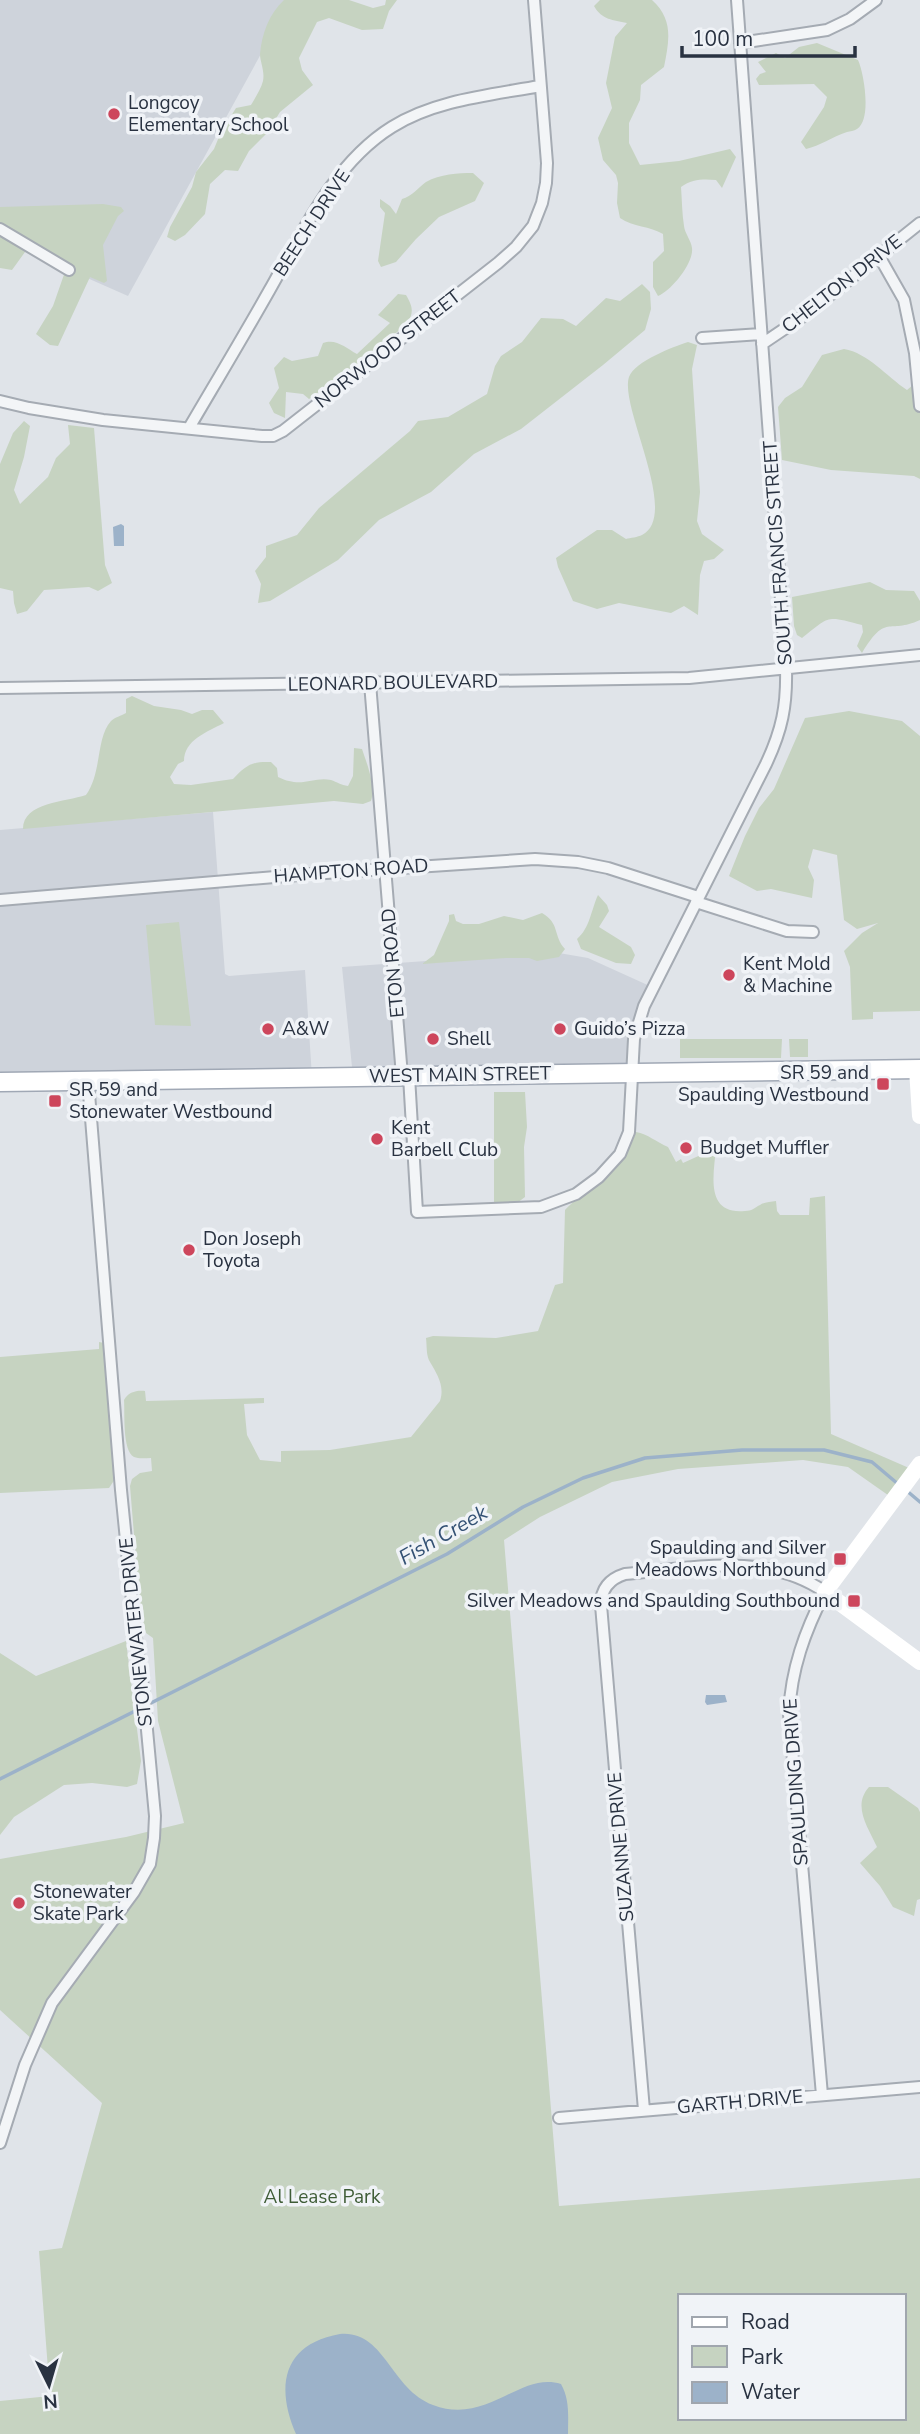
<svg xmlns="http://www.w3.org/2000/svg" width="920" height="2434" font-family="'Nunito Sans',sans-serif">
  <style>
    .built { fill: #ced3db }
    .green { fill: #c6d3c1; fill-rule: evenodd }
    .water { fill: #9cb2c9 }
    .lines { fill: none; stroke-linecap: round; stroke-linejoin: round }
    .stream { stroke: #9cb2c9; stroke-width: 3.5 }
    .street-casing { stroke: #a5abb3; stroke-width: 14 }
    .primary-casing { stroke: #a0a8b5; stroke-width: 21 }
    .street { stroke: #f3f5f7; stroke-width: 10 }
    .secondary { stroke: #fff; stroke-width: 16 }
    .primary { stroke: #fff; stroke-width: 18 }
    .poi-dot { fill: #cd465c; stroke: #f0f3f7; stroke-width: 2.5 }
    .labels { text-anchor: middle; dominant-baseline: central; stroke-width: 7; stroke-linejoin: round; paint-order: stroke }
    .poi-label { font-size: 19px; fill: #293241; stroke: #f0f3f7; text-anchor: start }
    .street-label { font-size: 19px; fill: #293241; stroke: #f0f3f7 }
    .park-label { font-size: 19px; fill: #3e5c36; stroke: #f0f3f7 }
    .water-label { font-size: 21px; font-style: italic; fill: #335174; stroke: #f0f3f7 }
  </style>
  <rect width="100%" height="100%" fill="#e0e4e9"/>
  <path class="built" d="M0,0H296L284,12L128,296L69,270L0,229Z
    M213,812L225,974L229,976L305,970L312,1077L0,1082V830Z
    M553,952L588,958L652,987L631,1072L353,1077L342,967Z"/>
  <path class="green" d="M284,0H349L373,8L385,5L386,0H397L389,11L383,29L362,30L329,18L317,22L299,58L302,70L313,85L280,112L267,133L249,151L238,171L225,170L210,184L205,214L185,235L175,241L167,237L170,227L192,187L196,172L214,149L221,132L236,108L251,105C255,98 261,89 263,81C265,71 260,62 260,54C262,33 269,14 284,0Z
    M600,0H652C674,20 669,41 664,67L641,85L640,100L629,123V143L640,165L679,161L730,149L736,157L722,188L716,180C703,179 692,179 681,187C682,200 682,214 684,226C685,234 691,240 692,248C694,263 671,291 658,296L653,287V262L664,251L663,234C650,226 633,227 620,218L617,203L618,183L616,175L603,160L598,138L612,108L606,83L615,37L627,23C613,20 602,20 594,6Z
    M817,43L858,60C864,73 872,120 857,129C854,131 850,131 847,132C832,137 820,146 806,149L801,142L824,107L827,97L814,84L759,85L756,79L760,74L766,72L758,62L776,53L785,58L799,47Z
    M473,173L484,183L475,201L439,217L416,239L396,262L381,267L378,261L385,213L380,207V199L390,206L396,214L402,199C412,196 418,188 426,182C440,174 458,173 473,173Z
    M103,204L121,207L124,211L118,216L103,245L107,281L104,283L90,277L58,346L50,345L36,334L53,306L67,266L20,238L25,252L12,270L0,268V207Z
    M642,284L650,292L651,309L645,330L603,365L521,429L474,454L431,492L379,520L338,560L270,601L258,603L261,584L255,571L266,557V546L297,535L319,508L410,431L418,421L448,417L487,394L495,366L501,356L522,342L541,318L563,319L576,326L606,298L620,301Z
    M398,294L406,295C413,307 414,312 407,324L344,375L309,399L303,394L286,392L285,418L274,413L269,403L279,388L274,368L284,357L292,361L318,356L323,343C336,338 346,348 357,354L390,323L378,315Z
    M688,342L697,345L692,369L700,492L697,521L702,534L724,550L714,559L704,561L700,575L698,615L684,606L671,613L619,603L597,609L573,601L558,567L556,558L597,530H612L626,539C630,538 638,537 642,535C681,515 619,407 629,377C635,361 673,347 688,342Z
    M844,349C868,353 886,376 907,390L920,379V479L914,476L831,470L782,460L778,407L785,398L802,387L822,355Z
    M24,421L30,426L24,457L14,490L20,504L48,477L56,458L70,444L68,425L94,428L105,565L112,583L98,591L89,587L44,590L27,611L17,614L14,603L13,591L0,588V464L13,433Z
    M870,582L886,590L914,591L920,601V620C887,635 887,612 862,653L857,646L863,632L862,625C826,616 831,615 802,638L797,635L794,626L792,597Z
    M132,696L154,706L181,710L192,714L202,710H213L224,723C207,732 184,740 184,761L178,764L170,777L174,784L191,785L233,779C246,766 251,761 271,762L277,768L278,777C302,789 313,776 331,780C337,782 341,785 348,786L353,776L354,748L362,749C367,764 376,786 371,801L363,804L334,801L23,829C23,802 66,802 86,795C102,773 96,737 111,721C115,717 121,716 126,713V699Z
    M849,711L902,721L920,736V1011L873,1012V1019L852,1020L850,967L844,951L862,933L878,923L857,929L844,920L837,855L813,849L808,867L814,880L812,898L771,889L757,891L729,876L745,836L759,808L774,789L805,718Z
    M598,895L607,905L609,911L599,927L631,947L635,955L631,964L616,963L581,949L577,939C590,928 591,910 598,895Z
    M542,913C560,923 553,936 565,949L559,957L537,961L529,958H506L422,964L434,955L449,921V915L454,914L456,921L463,924H479L504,916L523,920Z
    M179,922L191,1026L155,1025L146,925Z
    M680,1039H782L781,1058H680Z
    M789,1039H808V1057H790Z
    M494,1092H525L527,1127L524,1147L525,1197L517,1203L494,1204Z
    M636,1132C648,1134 656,1142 668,1147L676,1162L681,1159L683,1163L716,1148C714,1173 704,1215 745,1211C752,1211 754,1208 760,1205C764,1202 771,1202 776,1201L777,1211L780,1215H809L810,1198L825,1196L831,1434L916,1471L895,1500L848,1467L803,1460L678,1469L612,1482L540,1517L504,1540L559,2206L920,2178V2434H0V2401L50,2396L39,2251L62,2248L102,2103L0,2010V1859L126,1837L184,1823L158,1721L153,1638L146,1633L140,1607L130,1486L132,1479L140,1473L152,1471L151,1458C145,1458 139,1459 134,1457C122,1451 125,1412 124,1400C128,1392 137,1390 145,1391L146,1401L264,1398V1403L244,1404L247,1435L260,1460L281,1462V1451L330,1450L411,1437L440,1401C445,1386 437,1374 430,1362C426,1356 427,1346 426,1338L433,1336L496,1338L538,1331L555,1285L563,1283L565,1210C572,1202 579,1198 587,1192C613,1174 625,1161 636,1132ZM680,2296H904V2418H680Z
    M99,1342L104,1343L115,1479L109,1488L0,1493V1357L99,1349Z
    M126,1641L141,1761L137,1784L127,1787L92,1783L64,1785L14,1817L0,1835V1653L36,1676Z
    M869,1787H888L918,1808L920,1812V1899L917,1900L914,1916L893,1907L880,1886L860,1863L877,1847C868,1827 852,1806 869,1787Z"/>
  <path class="water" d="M121,524L124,526V546H114L113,527Z
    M706,1695H725L727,1702L707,1705L705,1702Z
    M340,2334C385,2330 390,2389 433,2405C487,2426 520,2371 561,2384C570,2400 568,2416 568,2434H296C275,2386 283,2344 340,2334Z"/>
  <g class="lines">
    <path class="stream" d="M907,1491L920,1502
      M0,1779L447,1554L523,1507L583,1478L645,1458L742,1450H824L872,1462L898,1484"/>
    <g class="street-casing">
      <path id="street" d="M740,43L827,30L850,19L876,0
        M0,229L69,270
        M879,256L904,300L915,353L920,406
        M702,338L761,334
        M762,344L805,315L920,223
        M0,401L29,408L103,420L262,436H273L283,431L498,263L516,247L533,226L542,203L546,183L547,163L534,0
        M189,428C216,382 243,337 269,291C302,233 334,163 392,127C435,100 491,95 540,86
        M370,683L402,1076
        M0,688L689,678L920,655
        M0,900L311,874L535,859L578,862L608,868L698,897
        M696,902L787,931L813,932
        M409,1076L417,1212L541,1207L576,1194L599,1177L620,1154L629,1132L634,1039L644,1006L766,764C782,730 787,706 786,668L737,0
        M644,2110L601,1605C601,1589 609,1579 625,1574C692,1568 766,1551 825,1592C805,1631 791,1669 789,1714L822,2095
        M559,2118L920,2087
        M0,2143L25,2065L52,2003L134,1892L150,1864L154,1838L155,1816L143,1687L135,1631L121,1490L88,1081"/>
    </g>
    <g class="primary-casing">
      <path id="primary" d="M0,1082L920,1069"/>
    </g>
    <use href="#street" class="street"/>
    <path class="secondary" d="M917,1069L920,1116
      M920,1464L825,1592L920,1662"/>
    <use href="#primary" class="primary"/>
  </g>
  <g class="poi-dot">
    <circle cx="114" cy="114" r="7"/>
    <circle cx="729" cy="975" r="7"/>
    <circle cx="268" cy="1029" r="7"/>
    <circle cx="560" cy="1029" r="7"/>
    <circle cx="433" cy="1039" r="7"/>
    <rect x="876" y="1077" width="14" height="14" rx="3.5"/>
    <rect x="48" y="1094" width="14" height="14" rx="3.5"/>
    <circle cx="377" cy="1139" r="7"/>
    <circle cx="686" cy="1148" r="7"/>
    <circle cx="189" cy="1250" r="7"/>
    <rect x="833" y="1552" width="14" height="14" rx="3.5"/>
    <rect x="847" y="1594" width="14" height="14" rx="3.5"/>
    <circle cx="19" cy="1903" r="7"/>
  </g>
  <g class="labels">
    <g class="poi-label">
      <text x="128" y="103">Longcoy<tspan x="128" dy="22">Elementary School</tspan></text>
      <text x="743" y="964">Kent Mold<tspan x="743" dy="22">&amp; Machine</tspan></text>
      <text x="282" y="1029">A&amp;W</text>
      <text x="574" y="1029">Guido’s Pizza</text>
      <text x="447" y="1039">Shell</text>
      <text x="869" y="1073" text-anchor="end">SR 59 and<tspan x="869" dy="22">Spaulding Westbound</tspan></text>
      <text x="69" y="1090">SR 59 and<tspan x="69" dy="22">Stonewater Westbound</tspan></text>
      <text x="391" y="1128">Kent<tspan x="391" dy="22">Barbell Club</tspan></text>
      <text x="700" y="1148">Budget Muffler</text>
      <text x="203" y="1239">Don Joseph<tspan x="203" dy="22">Toyota</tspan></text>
      <text x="826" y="1548" text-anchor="end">Spaulding and Silver<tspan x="826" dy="22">Meadows Northbound</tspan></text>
      <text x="840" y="1601" text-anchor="end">Silver Meadows and Spaulding Southbound</text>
      <text x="33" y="1892">Stonewater<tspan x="33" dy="22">Skate Park</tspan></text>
    </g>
    <g class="street-label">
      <text transform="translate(312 223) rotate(-57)">BEECH DRIVE</text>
      <text transform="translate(842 284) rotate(-38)">CHELTON DRIVE</text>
      <text transform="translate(388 349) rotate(-38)">NORWOOD STREET</text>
      <text transform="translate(778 553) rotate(-94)">SOUTH FRANCIS STREET</text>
      <text transform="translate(393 683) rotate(-1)">LEONARD BOULEVARD</text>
      <text transform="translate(351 871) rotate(-4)">HAMPTON ROAD</text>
      <text transform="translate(393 963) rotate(-95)">ETON ROAD</text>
      <text transform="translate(460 1075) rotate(-1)">WEST MAIN STREET</text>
      <text transform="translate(136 1632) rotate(-96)">STONEWATER DRIVE</text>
      <text transform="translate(796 1782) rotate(-94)">SPAULDING DRIVE</text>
      <text transform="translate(621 1847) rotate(-95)">SUZANNE DRIVE</text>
      <text transform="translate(740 2102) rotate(-5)">GARTH DRIVE</text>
    </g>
    <g class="park-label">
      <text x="322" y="2197">Al Lease Park</text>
    </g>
    <g class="water-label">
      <text transform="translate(443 1535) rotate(-30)">Fish Creek</text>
    </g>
  </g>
  <rect x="678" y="2294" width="228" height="126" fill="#f0f3f7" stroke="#a0a6ae" stroke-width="2"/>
  <rect x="692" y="2317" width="35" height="10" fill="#ffffff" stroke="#a0a6ae" stroke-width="2"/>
  <text x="741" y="2329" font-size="21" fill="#293241">Road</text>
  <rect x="692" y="2346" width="35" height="21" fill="#c6d3c1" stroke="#a0a6ae" stroke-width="2"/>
  <text x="741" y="2364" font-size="21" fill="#293241">Park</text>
  <rect x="692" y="2382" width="35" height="21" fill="#9cb2c9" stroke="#a0a6ae" stroke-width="2"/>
  <text x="741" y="2399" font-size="21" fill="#293241">Water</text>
  <g transform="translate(49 2385) rotate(175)" stroke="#f0f3f7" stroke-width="5" paint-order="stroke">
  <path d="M0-5L12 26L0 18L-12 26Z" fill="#293241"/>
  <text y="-10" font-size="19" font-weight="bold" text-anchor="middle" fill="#293241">N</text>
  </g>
  <path d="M682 46v10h173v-10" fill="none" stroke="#293241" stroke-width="3.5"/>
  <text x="692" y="46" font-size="21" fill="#293241" stroke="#f0f3f7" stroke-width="5" paint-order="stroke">100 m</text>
</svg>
